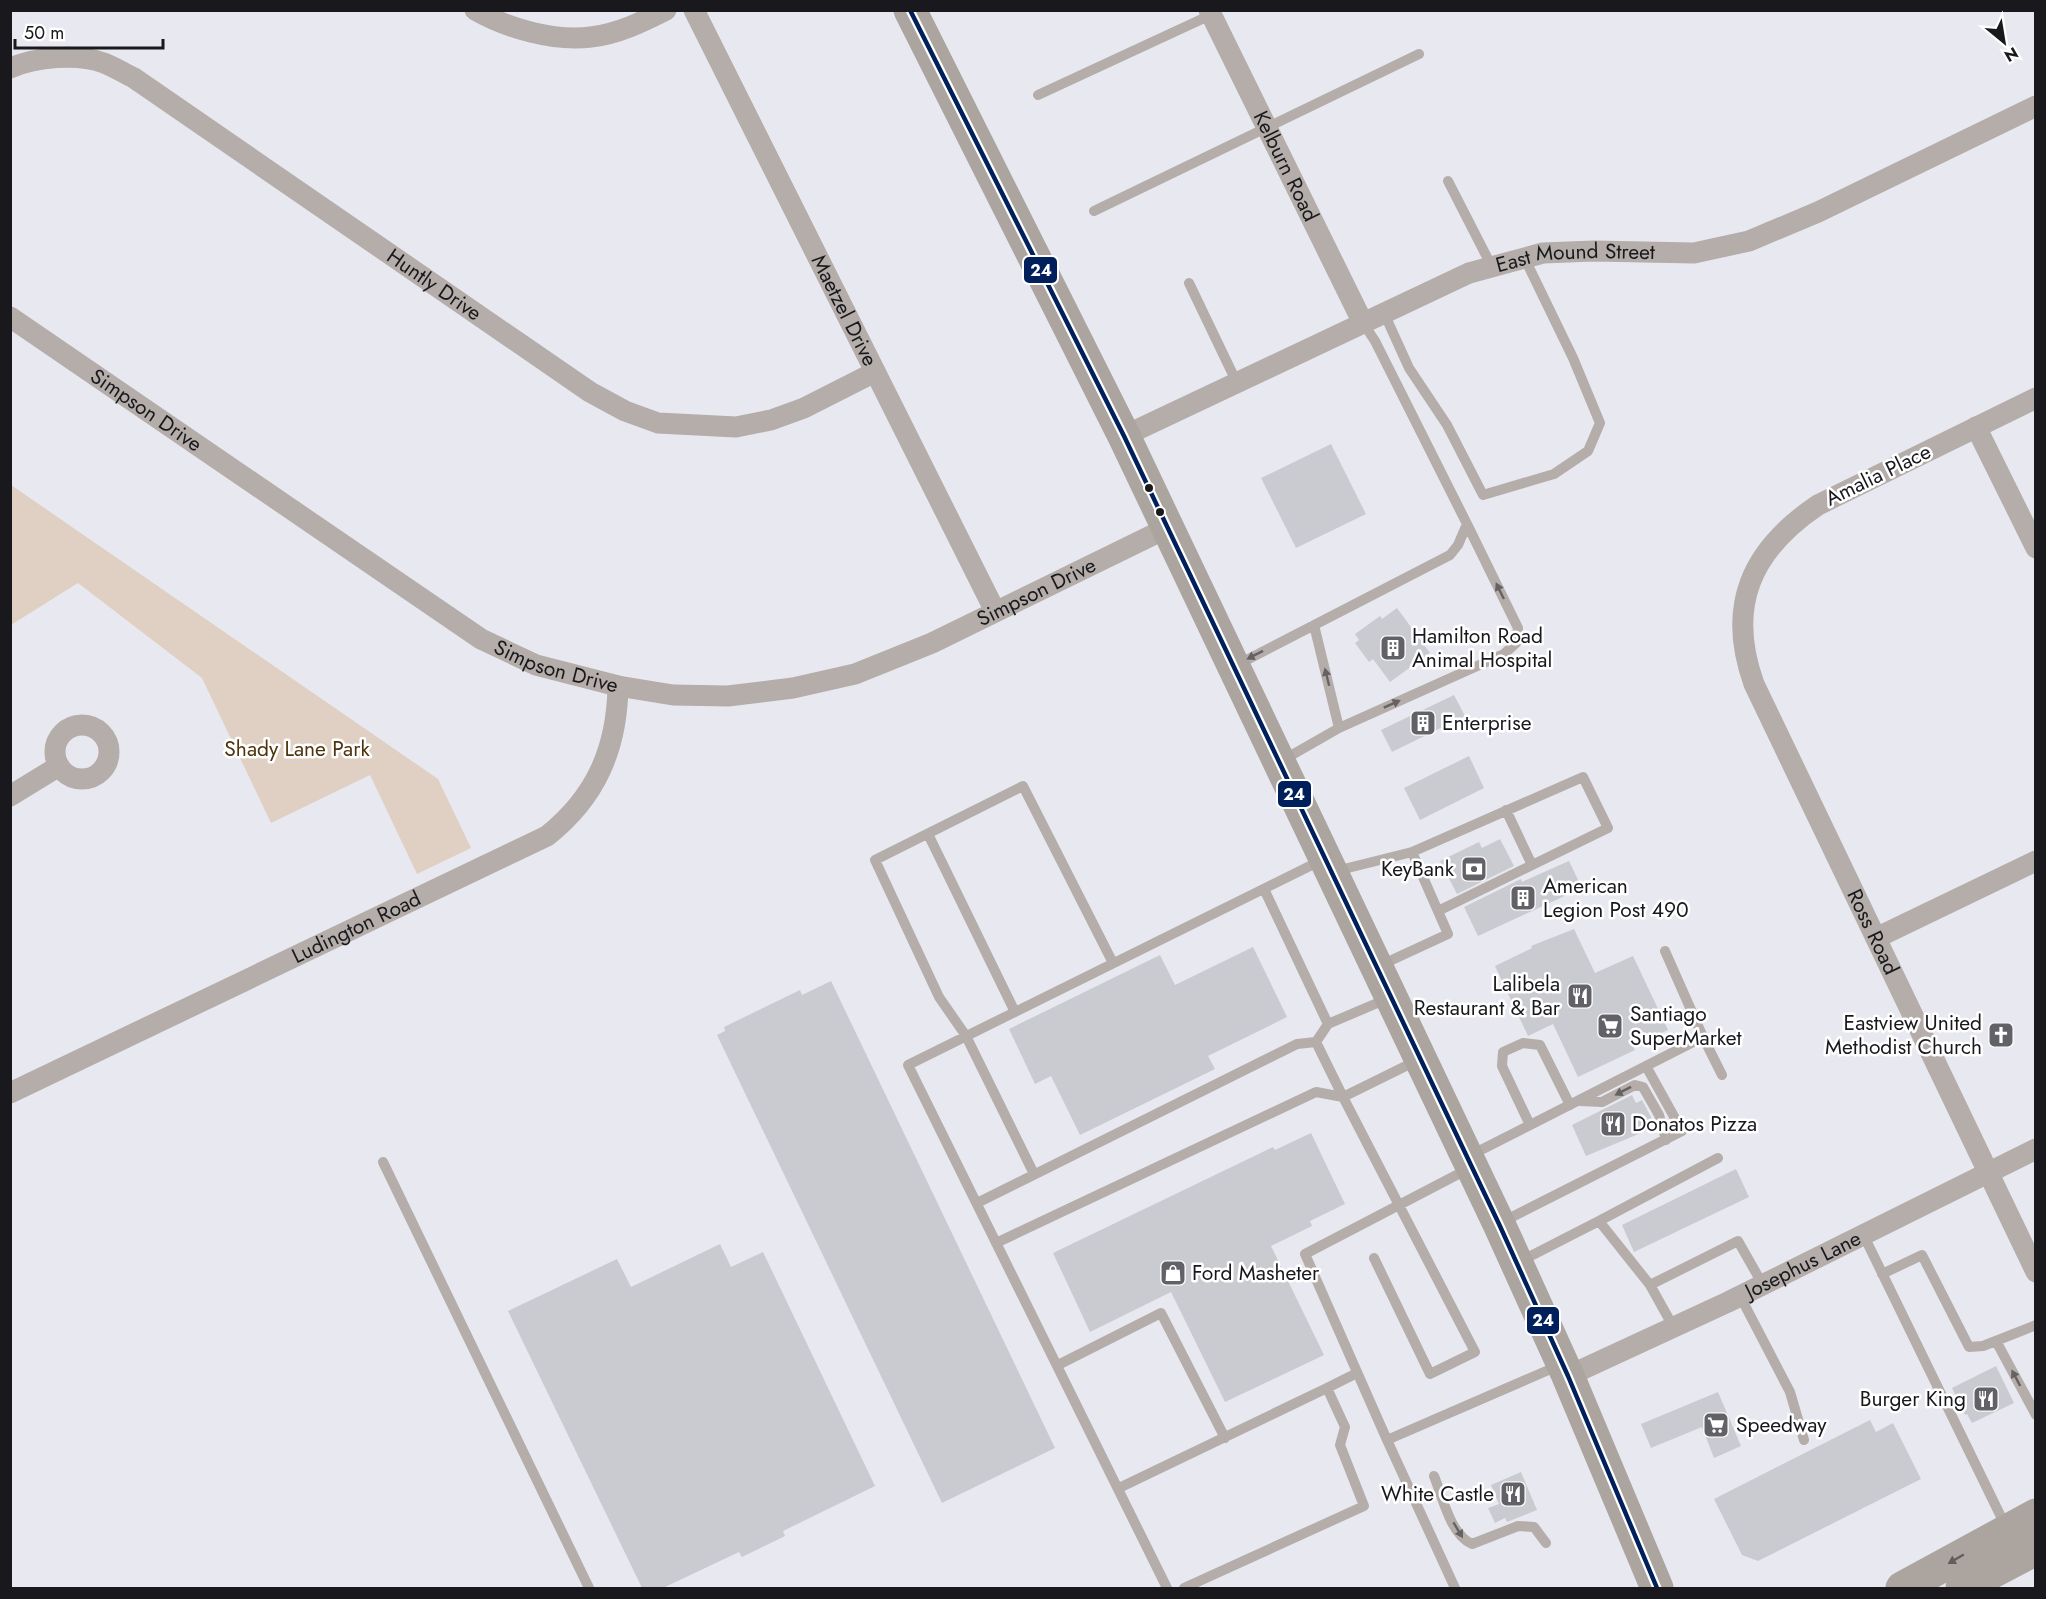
<svg xmlns="http://www.w3.org/2000/svg" width="2046" height="1599" font-family="Jost,sans-serif">
  <style>
    .green { fill: #dfd0c3 }
    .building { fill: #cacad1 }
    .lines { fill: none; stroke-linecap: round; stroke-linejoin: round }
    .service { stroke: #b4ada9; stroke-width: 10 }
    .minor { stroke: #b4ada9; stroke-width: 21 }
    .primary { stroke: #aca59f; stroke-width: 33 }
    .bus-1-casing { stroke: #fff; stroke-width: 9 }
    .bus-1 { stroke: #00205b; stroke-width: 4.5 }
    .oneway { fill: #666263 }
    .oneway2 { fill: #625e5e }
    .bus-dot { fill: #18181d; stroke: #fff; stroke-width: 2 }
    .labels { text-anchor: middle; dominant-baseline: central; stroke-width: 5; stroke-linejoin: round; paint-order: stroke }
    .street-label { font-size: 21px; fill: #18181d; stroke: #fff }
    .poi-label { font-size: 21px; fill: #18181d; stroke: #fff; text-anchor: start }
    .park-label { font-size: 21px; fill: #4f330d; stroke: #fff }
    .line-badge { stroke: #fff; stroke-width: 2 }
    .badge-label { font-size: 16px; text-anchor: middle; font-weight: bold; fill: #fff }
  </style>
  <rect width="100%" height="100%" fill="#e8e8f0"/>
  <path class="green" d="M11,485L438,779L471,848L417,874L370,775L271,823L202,678L78,583L11,625Z"/>
  <path class="building" d="M1331,444L1366,514L1296,548L1261,478Z
    M1397,608L1430,653L1390,682L1373,659L1369,662L1355,643L1359,640L1355,634L1380,616L1382,619Z
    M1454,695L1465,716L1392,752L1381,730Z
    M1469,756L1484,788L1420,820L1404,788Z
    M1500,839L1514,866L1457,894L1440,861L1479,842L1482,848Z
    M1569,861L1582,888L1478,936L1464,907L1521,879L1522,882Z
    M1574,929L1595,973L1633,956L1668,1030L1633,1046L1635,1050L1578,1077L1553,1024L1528,1036L1495,966L1532,948L1531,946Z
    M1253,947L1287,1017L1208,1056L1215,1069L1080,1135L1051,1076L1035,1084L1009,1029L1160,955L1175,985Z
    M831,981L1055,1448L942,1503L717,1035L725,1031L724,1027L800,990L802,995Z
    M1632,1095L1636,1103L1642,1100L1652,1119L1653,1122L1646,1126L1648,1130L1586,1156L1572,1125Z
    M1311,1133L1345,1204L1310,1221L1312,1226L1271,1246L1324,1355L1225,1402L1171,1292L1090,1332L1053,1253L1273,1147L1275,1150Z
    M1736,1169L1749,1197L1634,1252L1622,1225Z
    M720,1244L731,1267L763,1252L875,1486L783,1531L785,1536L742,1557L739,1552L663,1588H642L508,1311L617,1259L631,1287Z
    M1996,1366L2014,1403L1972,1423L1967,1414L1965,1415L1952,1388Z
    M1718,1392L1741,1446L1714,1458L1702,1427L1651,1448L1641,1424Z
    M1870,1420L1876,1432L1893,1423L1921,1479L1758,1561L1742,1555L1714,1499Z
    M1521,1472L1537,1510L1507,1522L1505,1518L1495,1523L1488,1508L1499,1504L1491,1485Z"/>
  <g class="lines">
    <path class="service" d="M1038,95L1215,13
      M1448,181L1491,265
      M1094,211L1419,54
      M1189,283L1237,383
      M1384,313L1409,368L1447,425L1483,495L1554,474L1588,451L1600,423L1573,358L1524,257
      M1235,666L1450,555L1458,545L1467,524L1375,341L1363,323
      M1339,728L1504,654L1516,643L1518,628L1467,524
      M1283,760L1339,728L1314,625
      M1506,810L1532,865
      M928,834L1015,1012
      M1412,852L1583,777L1608,828L1438,911
      M1336,871L1412,852L1448,934L1381,965
      M1264,889L1328,1024L1389,998
      M1328,1024L1316,1042L1343,1097
      M1703,1037L1722,1075
      M1579,1101L1602,1102L1635,1085L1643,1087L1659,1115L1666,1140
      M1530,1125L1502,1066L1503,1052L1523,1043L1540,1045L1570,1105
      M1471,1155L1703,1037L1665,951
      M383,1162L589,1588
      M1034,1174L966,1036L939,997L875,860L1023,786L1113,963
      M977,1203L1297,1044L1316,1042
      M1599,1221L1718,1158
      M1502,1222L1682,1131L1646,1066
      M1863,1234L2006,1527
      M996,1243L1316,1092L1343,1097
      M1374,1258L1430,1374L1475,1352L1343,1097L1418,1060
      M1519,1262L1599,1221L1650,1285L1738,1241L1763,1285
      M1882,1274L1922,1255L1969,1347L1983,1346L2036,1325
      M1650,1285L1674,1328
      M1740,1296L1790,1392L1804,1440
      M1996,1341L2036,1415
      M1058,1365L1161,1313L1225,1438
      M1387,1440L1305,1254L1470,1168
      M1434,1476C1443,1498 1450,1534 1472,1544L1518,1526L1534,1527L1546,1543
      M1119,1488L1327,1388
      M1167,1588L908,1065L1322,860
      M1184,1588L1364,1506L1340,1445L1345,1427L1327,1388L1357,1373
      M1455,1588L1387,1440L1560,1365"/>
    <g class="minor">
      <path d="M475,10C506,28 555,42 591,37C618,34 642,22 666,10"/>
      <path id="s1" d="M694,10L995,611"/>
      <path id="s2" d="M1209,10L1363,323"/>
      <path id="s3" d="M10,68C36,57 77,53 104,63C114,67 124,73 134,78L590,392L625,411L658,423L736,427L771,420L804,408L875,372"/>
      <path id="s4" d="M10,317L481,639L536,665L618,686L673,695L728,696L793,688L855,674L932,643L1167,528"/>
      <path id="s5" d="M2036,398L1818,505C1751,550 1726,606 1754,684L2036,1272"/>
      <path d="M1976,427L2036,548"/>
      <path id="s6" d="M1124,436L1469,273L1543,253L1594,251L1694,253L1749,241L1818,212L2036,106"/>
      <circle cx="82" cy="752" r="27"/>
      <path d="M10,796L59,766"/>
      <path d="M1876,938L2036,861"/>
      <path id="s7" d="M10,1093L547,836C596,797 617,749 618,686"/>
      <path id="s8" d="M1568,1376L1728,1302L2036,1149"/>
    </g>
    <path class="primary" d="M910,10L1124,436L1499,1224L1568,1376L1657,1588
      M1902,1588L2036,1515
      M1962,1588L2036,1549"/>
    <g class="bus-1-casing">
      <path id="bus-1" d="M910,10L1124,436L1499,1224L1568,1376L1657,1588"/>
    </g>
    <use href="#bus-1" class="bus-1"/>
  </g>
  <defs><path id="oneway-solid" d="M-6-.8H1V-3.2L6.5 0L1 3.2V.8H-6Z" transform="scale(1.5)"/></defs>
  <g class="oneway">
    <use href="#oneway-solid" transform="translate(1500 591) rotate(-116)"/>
    <use href="#oneway-solid" transform="translate(1255 655) rotate(153)"/>
    <use href="#oneway-solid" transform="translate(1327 677) rotate(-104)"/>
    <use href="#oneway-solid" transform="translate(1392 704) rotate(-24)"/>
    <use href="#oneway-solid" transform="translate(1623 1091) rotate(153)"/>
    <use href="#oneway-solid" transform="translate(2016 1378) rotate(-118)"/>
    <use href="#oneway-solid" transform="translate(1458 1530) rotate(59)"/>
  </g>
  <use class="oneway2" href="#oneway-solid" transform="translate(1956 1559) rotate(150)"/>
  <defs>
    <g id="building-square" transform="scale(1.35)"><rect x="-9" y="-9" width="18" height="18" rx="4" fill="#616167" stroke="#fff"/><path d="M-4-6H4V6H1V3H-1V6H-4ZM-2.5-4.3h1.7v1.8h-1.7ZM.8-4.3h1.7v1.8H.8ZM-2.5-1h1.7V.8h-1.7ZM.8-1h1.7V.8H.8Z" fill="#fff"/></g>
    <g id="bank-square" transform="scale(1.35)"><rect x="-9" y="-9" width="18" height="18" rx="4" fill="#616167" stroke="#fff"/><path d="M-6-4H6V4H-6ZM0-2.3a2.3 2.3 0 1 0 0 4.6a2.3 2.3 0 1 0 0-4.6Z" fill="#fff"/></g>
    <g id="restaurant-square" transform="scale(1.35)"><rect x="-9" y="-9" width="18" height="18" rx="4" fill="#616167" stroke="#fff"/><path d="M-5-6h1v4h1v-4h1v4h1v-4h1v5L-1.5 .5V6h-2V.5L-5-1ZM5-6V6H3V1.5H1.5Q1.5-4 5-6Z" fill="#fff"/></g>
    <g id="supermarket-square" transform="scale(1.35)"><rect x="-9" y="-9" width="18" height="18" rx="4" fill="#616167" stroke="#fff"/><path d="M-6-5.5h2.5l.6 2H6L4.5 2H-2.5L-4.4-4H-6ZM-1.5 3.2a1.3 1.3 0 1 0 .1 0ZM3 3.2a1.3 1.3 0 1 0 .1 0Z" fill="#fff"/></g>
    <g id="church-square" transform="scale(1.35)"><rect x="-9" y="-9" width="18" height="18" rx="4" fill="#616167" stroke="#fff"/><path d="M-1.2-6h2.4v3.5h3.3v2.4h-3.3V6h-2.4V-.1h-3.3v-2.4h3.3Z" fill="#fff"/></g>
    <g id="shop-square" transform="scale(1.35)"><rect x="-9" y="-9" width="18" height="18" rx="4" fill="#616167" stroke="#fff"/><path d="M-5-2.5h2.3a2.7 3.5 0 0 1 5.4 0H5L5.5 6h-11ZM-1.5-2.5h3a1.5 2.3 0 0 0-3 0Z" fill="#fff"/></g>
  </defs>
  <g fill-rule="evenodd">
    <use href="#building-square" x="1393" y="648"/>
    <use href="#building-square" x="1423" y="723"/>
    <use href="#bank-square" x="1474" y="869"/>
    <use href="#building-square" x="1523" y="898"/>
    <use href="#restaurant-square" x="1580" y="996"/>
    <use href="#supermarket-square" x="1610" y="1026"/>
    <use href="#church-square" x="2001" y="1035"/>
    <use href="#restaurant-square" x="1613" y="1124"/>
    <use href="#shop-square" x="1173" y="1273"/>
    <use href="#restaurant-square" x="1986" y="1399"/>
    <use href="#supermarket-square" x="1716" y="1425"/>
    <use href="#restaurant-square" x="1513" y="1494"/>
  </g>
  <g class="bus-dot">
    <circle cx="1149" cy="488" r="5"/>
    <circle cx="1160" cy="512" r="5"/>
  </g>
  <g class="labels">
    <g class="street-label">
      <text stroke="none"><textPath href="#s2" startOffset="174">Kelburn Road</textPath></text>
      <text stroke="none"><textPath href="#s6" startOffset="490">East Mound Street</textPath></text>
      <text stroke="none"><textPath href="#s3" startOffset="494">Huntly Drive</textPath></text>
      <text stroke="none"><textPath href="#s1" startOffset="336">Maetzel Drive</textPath></text>
      <text stroke="none"><textPath href="#s4" startOffset="165">Simpson Drive</textPath></text>
      <text transform="translate(1878 475) rotate(-26)">Amalia Place</text>
      <text stroke="none"><textPath href="#s4" startOffset="1155">Simpson Drive</textPath></text>
      <text stroke="none"><textPath href="#s4" startOffset="651">Simpson Drive</textPath></text>
      <text stroke="none"><textPath href="#s7" startOffset="384">Ludington Road</textPath></text>
      <text stroke="none"><textPath href="#s5" startOffset="726">Ross Road</textPath></text>
      <text stroke="none"><textPath href="#s8" startOffset="260">Josephus Lane</textPath></text>
    </g>
    <g class="poi-label">
      <text x="1412" y="636">Hamilton Road<tspan x="1412" dy="24">Animal Hospital</tspan></text>
      <text x="1442" y="723">Enterprise</text>
      <text x="1454" y="869" text-anchor="end">KeyBank</text>
      <text x="1543" y="886">American<tspan x="1543" dy="24">Legion Post 490</tspan></text>
      <text x="1560" y="984" text-anchor="end">Lalibela<tspan x="1560" dy="24">Restaurant &amp; Bar</tspan></text>
      <text x="1630" y="1014">Santiago<tspan x="1630" dy="24">SuperMarket</tspan></text>
      <text x="1982" y="1023" text-anchor="end">Eastview United<tspan x="1982" dy="24">Methodist Church</tspan></text>
      <text x="1632" y="1124">Donatos Pizza</text>
      <text x="1192" y="1273">Ford Masheter</text>
      <text x="1966" y="1399" text-anchor="end">Burger King</text>
      <text x="1736" y="1425">Speedway</text>
      <text x="1494" y="1494" text-anchor="end">White Castle</text>
    </g>
    <g class="park-label">
      <text x="297" y="749">Shady Lane Park</text>
    </g>
  </g>
  <g class="line-badge">
    <rect x="1023" y="256" width="35" height="28" rx="6" fill="#00205b"/>
    <rect x="1277" y="780" width="35" height="28" rx="6" fill="#00205b"/>
    <rect x="1526" y="1306" width="34" height="29" rx="6" fill="#00205b"/>
  </g>
  <g class="badge-label">
    <text x="1041" y="276">24</text>
    <text x="1294" y="800">24</text>
    <text x="1543" y="1326">24</text>
  </g>
  <rect width="2046" height="1599" fill="none" stroke="#18181d" stroke-width="24"/>
  <g transform="translate(2004 42) rotate(150)" stroke="#ffffff" stroke-width="4.5" paint-order="stroke">
  <path d="M0-4.5L10 22L0 15L-10 22Z" fill="#18181d"/>
  <text y="-9" font-size="16" font-weight="bold" text-anchor="middle" fill="#18181d">N</text>
  </g>
  <path d="M15 39v9h148v-9" fill="none" stroke="#18181d" stroke-width="3"/>
  <text x="24" y="39" font-size="18" fill="#18181d" stroke="#ffffff" stroke-width="4.5" paint-order="stroke">50 m</text>
</svg>
